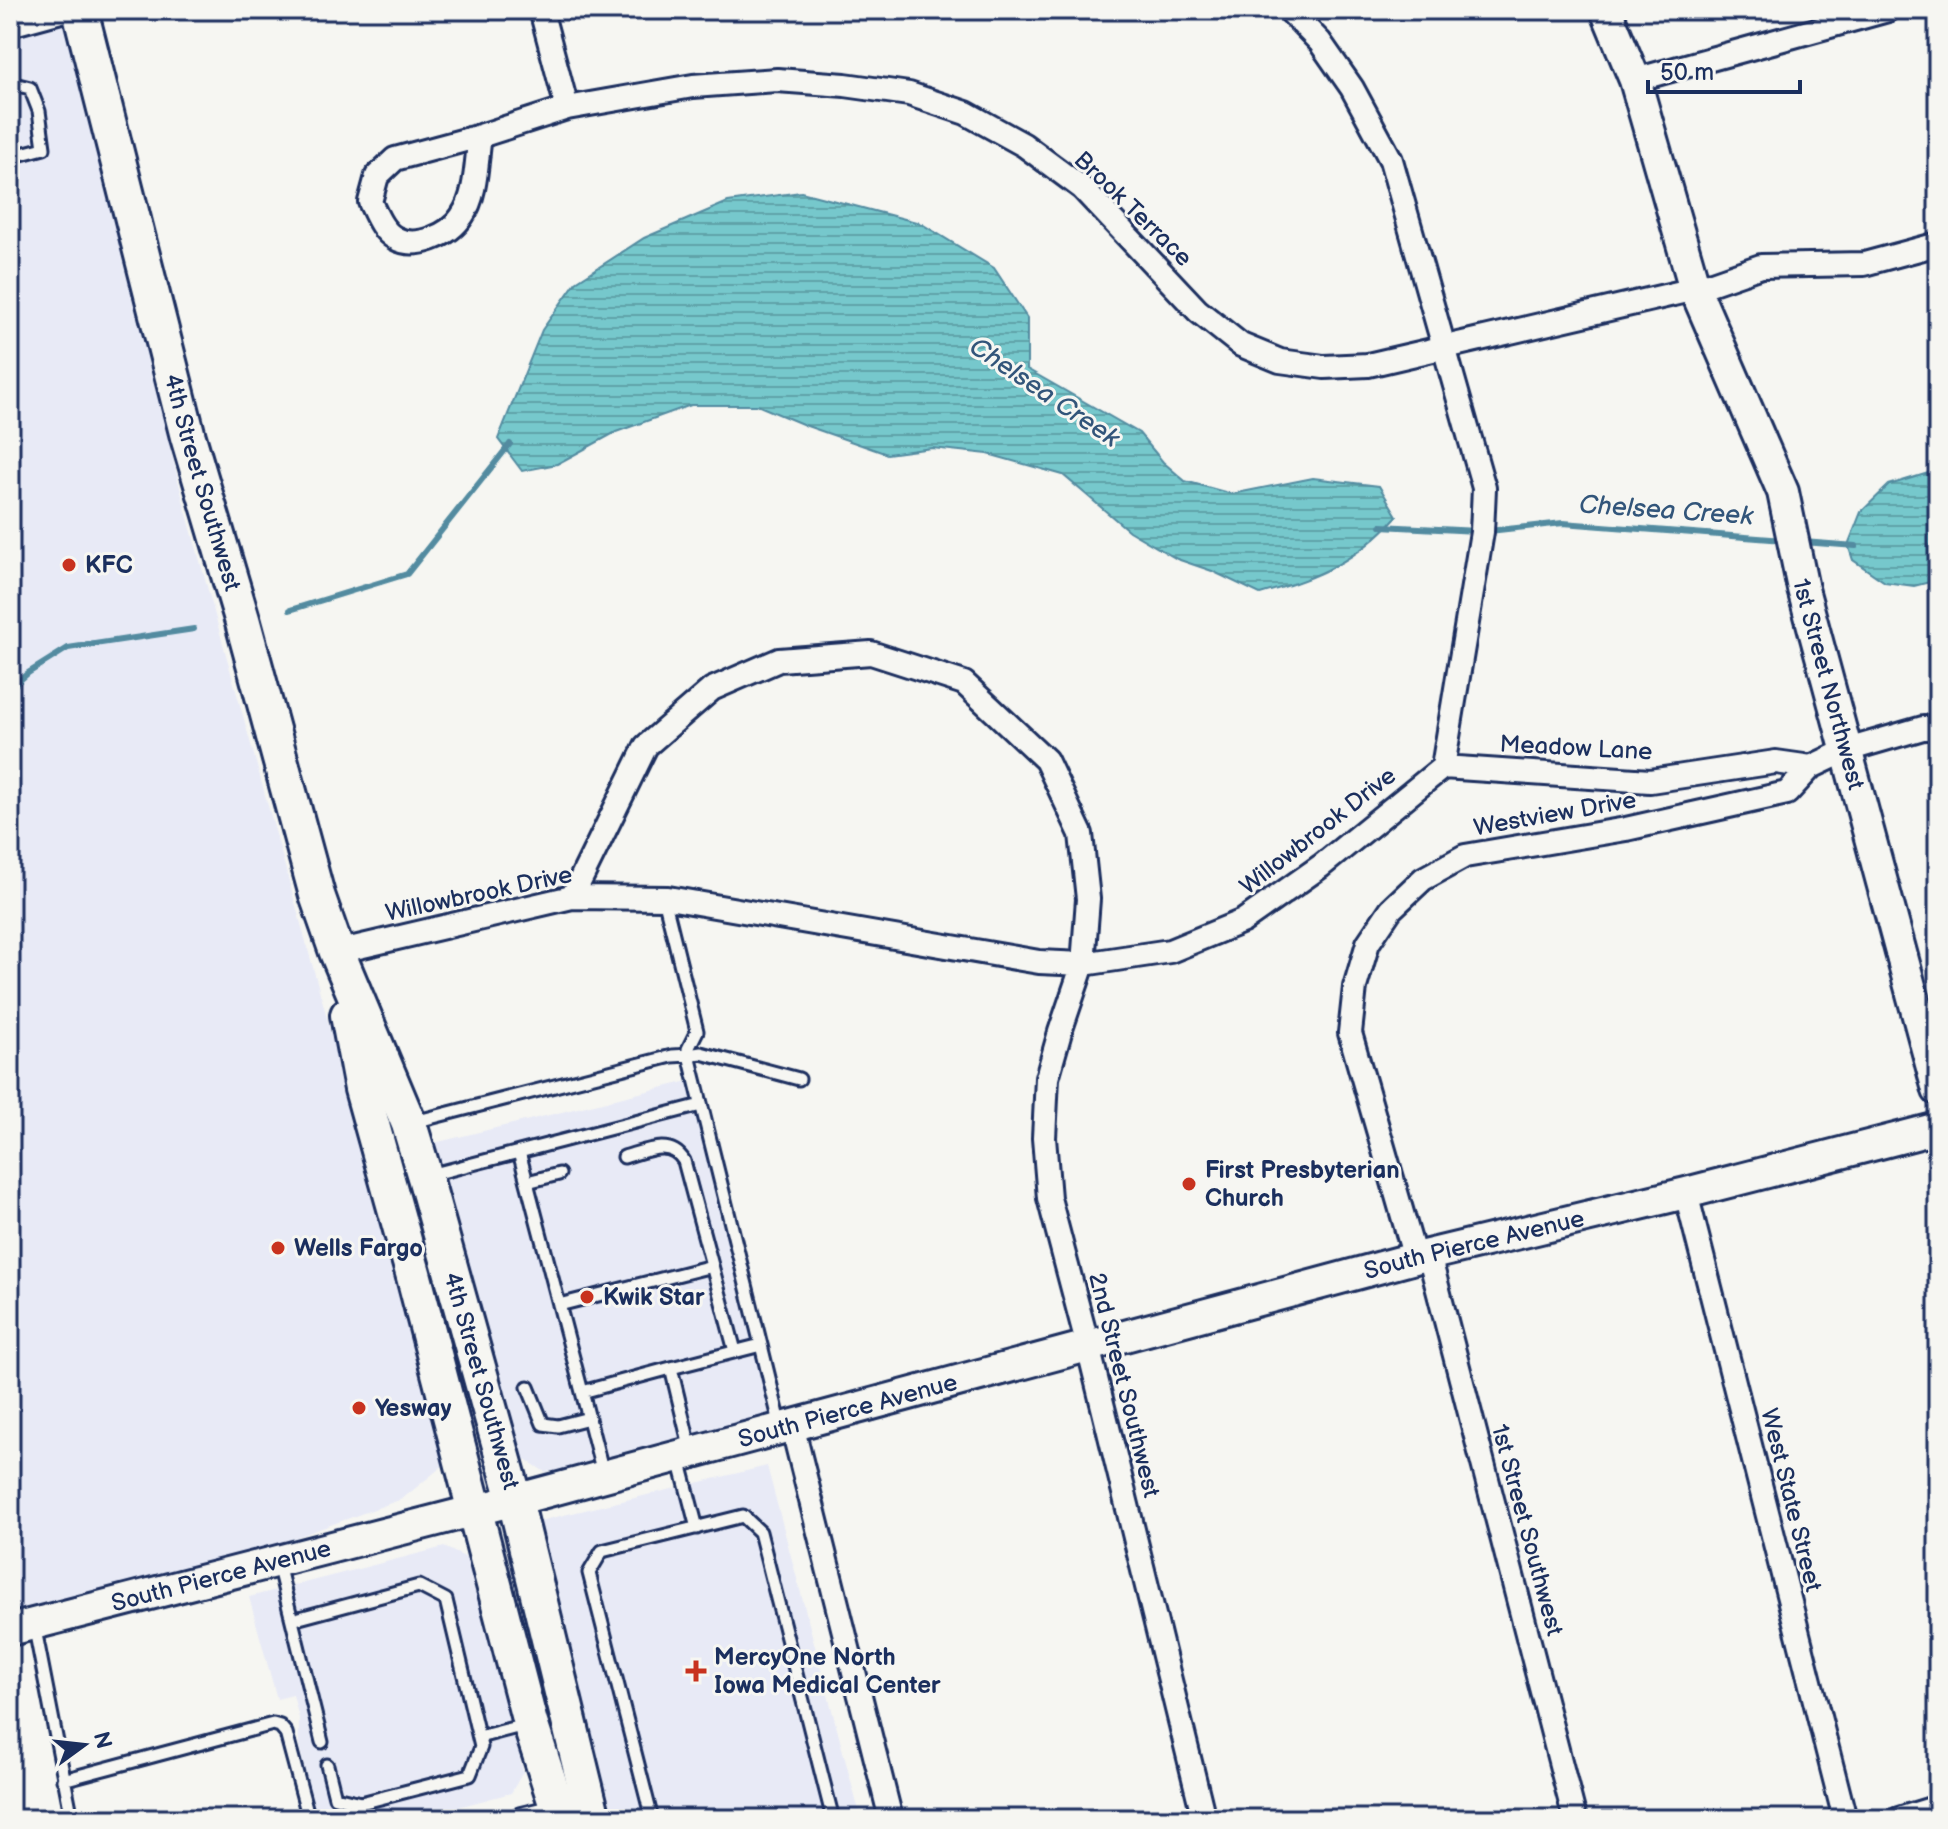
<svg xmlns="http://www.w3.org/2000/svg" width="1948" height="1829" font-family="'Balsamiq Sans',sans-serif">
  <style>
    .built { fill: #e8eaf6 }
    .water { fill: url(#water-rules); stroke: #528ba0; stroke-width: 2 }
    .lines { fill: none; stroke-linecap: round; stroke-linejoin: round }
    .stream { stroke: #528ba0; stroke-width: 6 }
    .lane-casing { stroke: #1b2f5e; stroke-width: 17 }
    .street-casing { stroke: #1b2f5e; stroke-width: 28 }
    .secondary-casing { stroke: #1b2f5e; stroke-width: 36 }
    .primary-casing { stroke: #1b2f5e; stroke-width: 40 }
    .lane { stroke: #f6f6f2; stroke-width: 11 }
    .street { stroke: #f6f6f2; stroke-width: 22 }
    .secondary { stroke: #f6f6f2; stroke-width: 30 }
    .primary { stroke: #f6f6f2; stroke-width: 34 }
    .poi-dot { fill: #c8321e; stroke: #f6f6f2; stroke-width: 3 }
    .labels { text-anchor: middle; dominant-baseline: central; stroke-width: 6; stroke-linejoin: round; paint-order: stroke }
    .street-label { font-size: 24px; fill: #1b2f5e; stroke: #f6f6f2 }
    .poi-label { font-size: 24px; font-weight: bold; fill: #1b2f5e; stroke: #f6f6f2; text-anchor: start }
    .water-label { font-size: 26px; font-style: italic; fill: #32557a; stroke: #f6f6f2 }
  </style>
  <defs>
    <pattern id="water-rules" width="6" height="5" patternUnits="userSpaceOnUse" patternTransform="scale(2)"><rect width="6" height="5" fill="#76c8cc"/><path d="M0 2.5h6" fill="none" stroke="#60a3a9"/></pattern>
  </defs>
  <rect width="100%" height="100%" fill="#f6f6f2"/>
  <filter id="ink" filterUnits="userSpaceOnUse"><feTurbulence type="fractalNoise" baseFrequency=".0125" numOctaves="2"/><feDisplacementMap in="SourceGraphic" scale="16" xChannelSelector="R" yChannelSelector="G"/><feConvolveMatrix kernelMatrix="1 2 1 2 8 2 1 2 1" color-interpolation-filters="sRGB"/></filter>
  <g filter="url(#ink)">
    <path class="built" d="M65,10L183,500L450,1460L402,1499L223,1564L10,1618V26Z
      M693,1080L783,1446L545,1472L514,1452L426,1145Z
      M767,1466L861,1819H608L531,1523Z
      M444,1547L475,1562L523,1772L511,1793L413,1819H317L299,1746V1718L293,1695L277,1699L249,1597Z"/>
    <path class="water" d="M801,192L920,223L994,268L1027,318V369L1139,433L1163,462L1185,481L1232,494L1313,478L1379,486L1397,516C1357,561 1318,578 1260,594L1212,571L1177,559L1129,531L1063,475L988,454L932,448L887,454L807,426L757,405H691L616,432L557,464L522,471L498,439L542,330L576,282L644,238L728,202Z
      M1938,470V580L1914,586L1885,582L1853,560L1848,545L1861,512L1889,485Z"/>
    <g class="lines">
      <path class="stream" d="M1381,526L1477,531
        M1489,531L1563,523L1784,540
        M1803,542L1856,546
        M290,610L407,574L510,444
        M10,689L28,673L68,648L194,629"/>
      <g class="lane-casing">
        <path id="lane" d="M10,83L30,88L39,111L44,148L10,157
          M414,1122L672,1056L689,1055L688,1049L697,1031L664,898
          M519,1152L701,1105
          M624,1157C645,1151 671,1138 684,1161L735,1351
          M430,1175L519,1152L582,1392
          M527,1182L559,1174
          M559,1305L712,1266
          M761,1345L689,1055L701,1053L799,1079
          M528,1387L543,1424L558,1426L589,1418
          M691,1451L671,1368L761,1345L781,1427
          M679,1459L697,1528
          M603,1473L582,1392L671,1368
          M278,1564L322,1742
          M292,1620L419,1586L446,1600L481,1747L470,1775L361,1803L335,1797L327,1765
          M34,1624L72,1819
          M479,1737L525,1725
          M63,1780L273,1724L280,1726L286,1733L309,1819
          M652,1819L589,1573L602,1551L743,1516L760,1532L833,1819"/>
      </g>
      <g class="street-casing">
        <path id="street" d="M541,10L567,108
          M10,25L65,10
          M1635,80L1888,10
          M480,136L567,108L693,86L777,80L845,85L909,94L966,113L1024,145L1082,188L1198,311L1241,345L1280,361L1324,367L1368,365L1695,289L1761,266L1864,264L1938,244
          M480,136C476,161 477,195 462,216C450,235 416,250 395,238C382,231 376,214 370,202L377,176L395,159Z
          M1443,767L1650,781L1776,762L1811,767L1847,750L1923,728H1938
          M572,897L646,746L712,689L779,660L871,653L964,683L1046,760L1081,834L1088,899L1083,964L1060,1032L1047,1078L1044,1138L1049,1198L1088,1346L1204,1819
          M337,952L572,897L668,898L1039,962L1083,964L1170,951L1243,921L1321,866L1443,767L1482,532L1484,488L1391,160L1352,88L1320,42L1289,10
          M1686,1193L1845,1819
          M1429,1255L1575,1819
          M1415,1258L1350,1033L1355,987L1368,943L1391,909L1423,879L1465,856L1626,829L1787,793L1811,767
          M792,1425L891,1819
          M521,1819L559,1810
          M1899,1819L1938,1807"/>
      </g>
      <g class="secondary-casing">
        <g id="secondary">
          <path id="s1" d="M1606,10L1635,80L1695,289L1783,492L1803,589L1938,1090"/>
          <path id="s2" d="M10,1630L515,1500L1415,1258L1686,1193L1938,1128"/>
        </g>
      </g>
      <g class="primary-casing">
        <g id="primary">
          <path id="s3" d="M80,10L188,437L242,619L317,895L337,952L409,1124L425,1177L515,1500L593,1819"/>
          <path d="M348,1015L362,1089L413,1273L530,1723L561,1819"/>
        </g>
      </g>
      <use href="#lane" class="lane"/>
      <use href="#street" class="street"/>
      <use href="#secondary" class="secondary"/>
      <use href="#primary" class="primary"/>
    </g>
  </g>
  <g class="poi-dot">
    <circle cx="69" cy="565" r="8"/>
    <circle cx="1189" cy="1184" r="8"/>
    <circle cx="278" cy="1248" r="8"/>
    <circle cx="587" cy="1297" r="8"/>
    <circle cx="359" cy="1408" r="8"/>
    <path d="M692 1659h8v8h8v8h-8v8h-8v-8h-8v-8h8z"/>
  </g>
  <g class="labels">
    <g class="street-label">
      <text transform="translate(1133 209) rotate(44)">Brook Terrace</text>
      <text stroke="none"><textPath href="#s3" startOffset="488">4th Street Southwest</textPath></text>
      <text stroke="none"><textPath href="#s1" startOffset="712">1st Street Northwest</textPath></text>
      <text transform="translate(1576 748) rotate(3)">Meadow Lane</text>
      <text transform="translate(1555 814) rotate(-10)">Westview Drive</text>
      <text transform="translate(1318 831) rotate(-38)">Willowbrook Drive</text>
      <text transform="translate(479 894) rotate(-12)">Willowbrook Drive</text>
      <text stroke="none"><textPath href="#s2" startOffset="1514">South Pierce Avenue</textPath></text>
      <text stroke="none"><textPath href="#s3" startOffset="1430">4th Street Southwest</textPath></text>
      <text transform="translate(1124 1385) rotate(76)">2nd Street Southwest</text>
      <text stroke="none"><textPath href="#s2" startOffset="866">South Pierce Avenue</textPath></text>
      <text transform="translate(1791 1500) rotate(76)">West State Street</text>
      <text transform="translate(1527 1530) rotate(75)">1st Street Southwest</text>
      <text stroke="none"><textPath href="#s2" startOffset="218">South Pierce Avenue</textPath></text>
    </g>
    <g class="poi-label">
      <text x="85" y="565">KFC</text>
      <text x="1205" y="1170">First Presbyterian<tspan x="1205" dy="28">Church</tspan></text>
      <text x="294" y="1248">Wells Fargo</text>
      <text x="603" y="1297">Kwik Star</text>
      <text x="375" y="1408">Yesway</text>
      <text x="714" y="1657">MercyOne North<tspan x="714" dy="28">Iowa Medical Center</tspan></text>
    </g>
    <g class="water-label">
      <text transform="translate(1044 393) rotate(34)">Chelsea Creek</text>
      <text transform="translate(1666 511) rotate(4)">Chelsea Creek</text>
    </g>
  </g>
  <rect width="1948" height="1829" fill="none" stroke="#f6f6f2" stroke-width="40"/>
  <rect x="20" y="20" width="1908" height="1789" fill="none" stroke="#1b2f5e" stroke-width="3" filter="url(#ink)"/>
  <g transform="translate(84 1745) rotate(75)" stroke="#f6f6f2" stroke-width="6" paint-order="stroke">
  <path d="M0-6L14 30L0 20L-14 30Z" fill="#1b2f5e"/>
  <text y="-12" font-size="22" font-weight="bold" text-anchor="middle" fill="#1b2f5e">N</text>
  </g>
  <path d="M1648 80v12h152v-12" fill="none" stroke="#1b2f5e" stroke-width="4"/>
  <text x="1660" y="80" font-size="24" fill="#1b2f5e" stroke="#f6f6f2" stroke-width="6" paint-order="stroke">50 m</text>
</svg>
